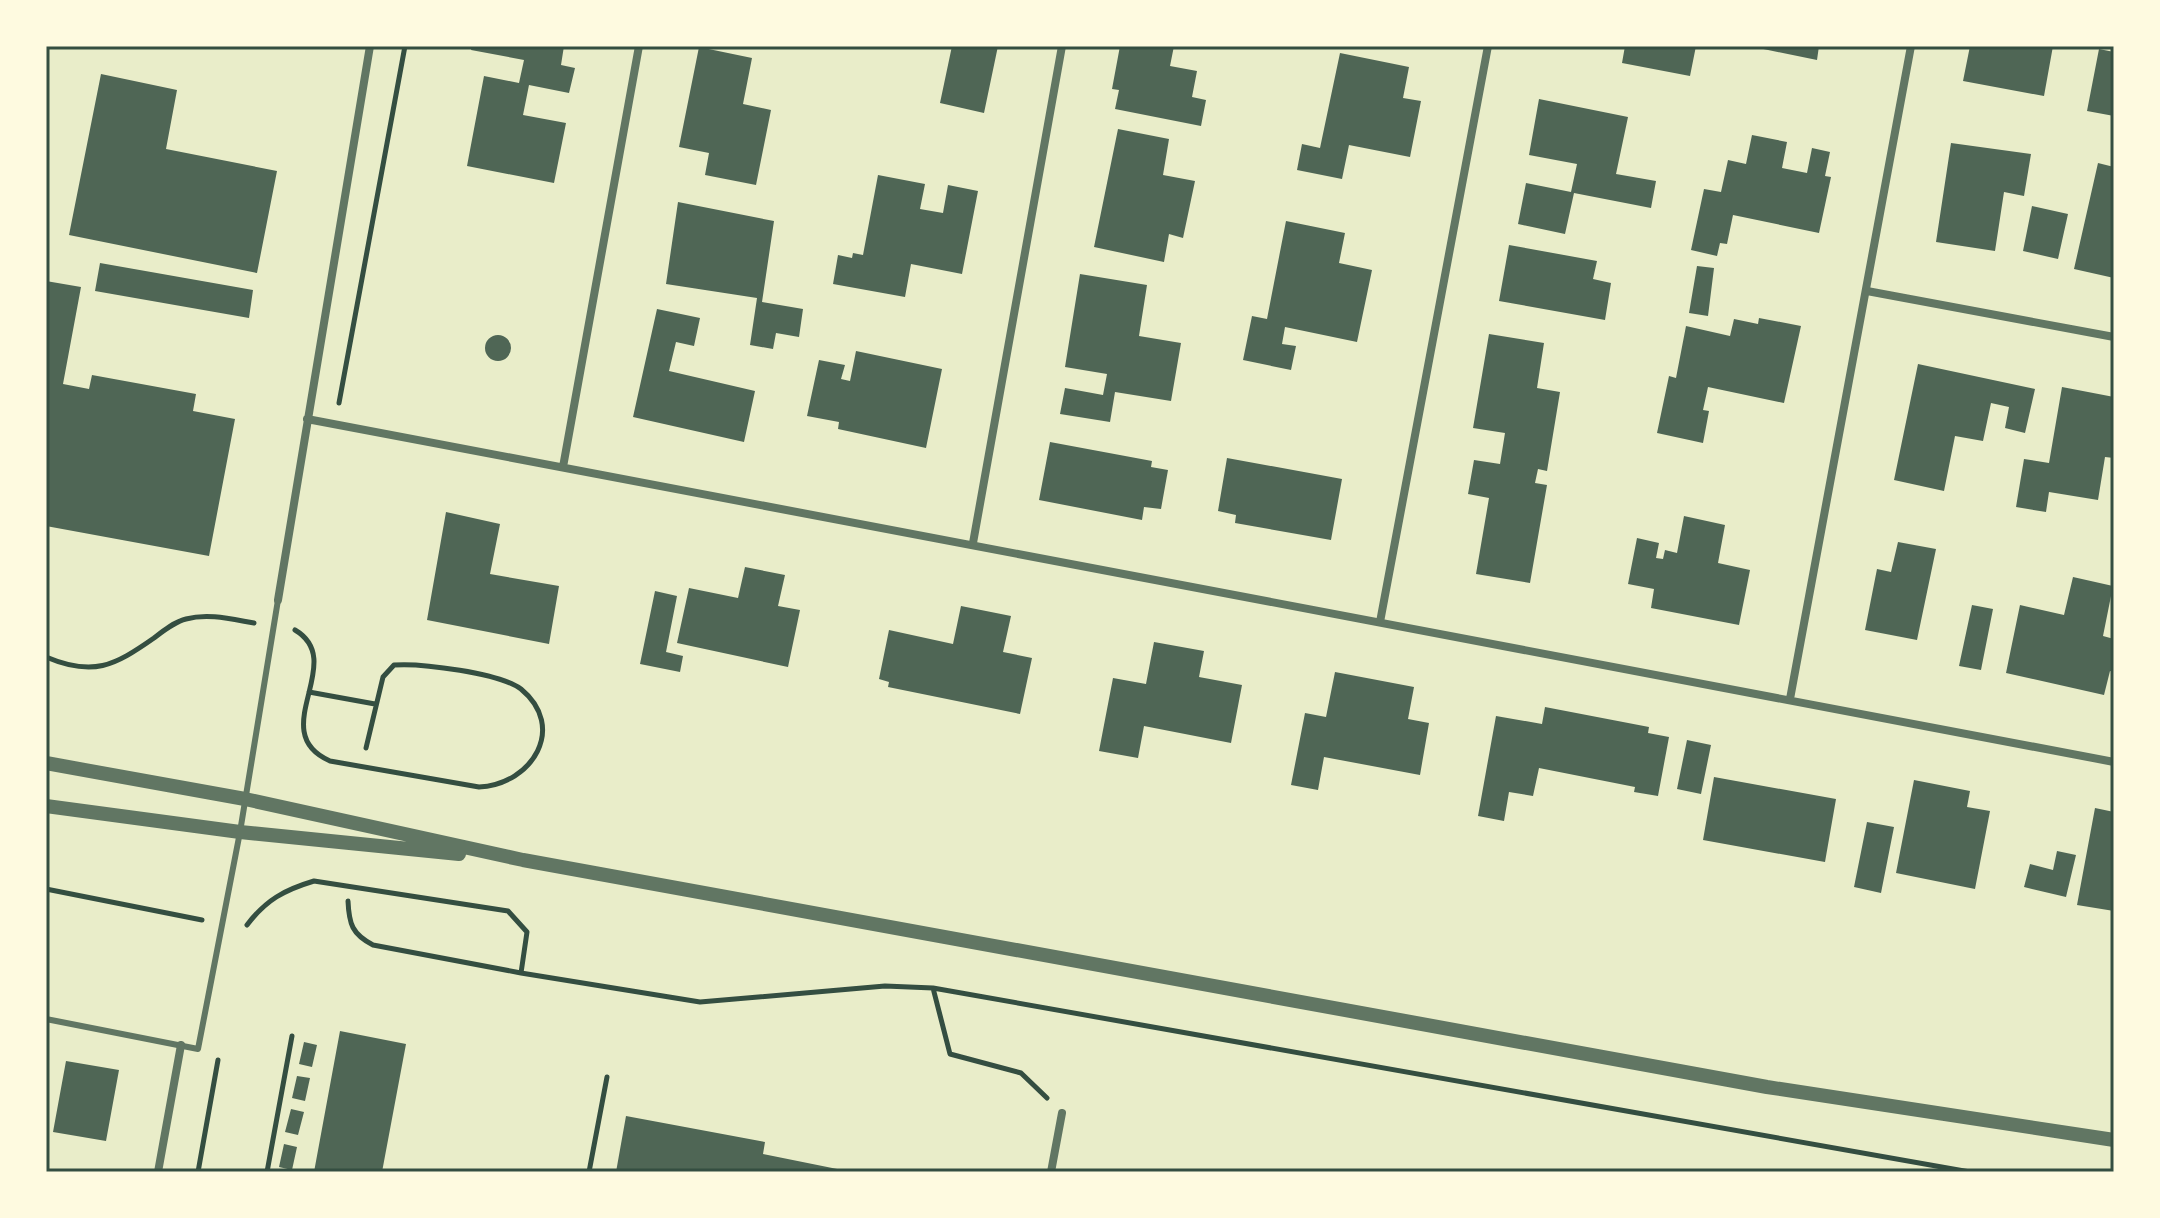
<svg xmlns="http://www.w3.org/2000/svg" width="2160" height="1218" font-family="'Alegreya Sans',sans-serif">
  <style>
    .building { fill: #4f6655 }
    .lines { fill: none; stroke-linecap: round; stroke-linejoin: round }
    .path { stroke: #344e41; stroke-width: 5 }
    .service { stroke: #617663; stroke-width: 6 }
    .minor { stroke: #617663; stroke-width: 8 }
    .tertiary { stroke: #617663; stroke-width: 14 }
    .neatline { fill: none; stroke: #344e41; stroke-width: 3 }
  </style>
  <rect width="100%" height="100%" fill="#e9edc9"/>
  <path class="building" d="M472,46H564L561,65L575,68L569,93L529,85L523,115L566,123L554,183L467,166L484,76L519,83L524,60L471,50Z
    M952,46H998L984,113L940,103Z
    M1120,46H1174L1170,66L1197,71L1192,97L1206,100L1201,126L1115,109L1119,90L1112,89Z
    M1625,46H1696L1690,76L1622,63Z
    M1749,46H1819L1817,60Z
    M1970,46H2053L2044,96L1963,81Z
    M699,47L752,58L743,104L771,110L756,185L705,175L709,153L679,147Z
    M2099,49L2114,52V116L2087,111Z
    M1340,53L1409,67L1403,98L1421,101L1410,157L1349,145L1342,179L1297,170L1302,144L1320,148Z
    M101,74L177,90L166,149L277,171L257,273L69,235Z
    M1539,99L1628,117L1616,174L1656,181L1651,208L1574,193L1565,234L1518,224L1526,183L1571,192L1577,164L1529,155Z
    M1118,129L1169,139L1163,175L1195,181L1183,238L1169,234L1164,262L1094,247Z
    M1752,135L1787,142L1782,168L1807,173L1812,148L1830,152L1825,176L1831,177L1819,233L1733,215L1727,244L1720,243L1717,256L1691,250L1704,189L1721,192L1728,160L1746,164Z
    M1951,143L2031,154L2024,196L2004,192L1995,251L1936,242Z
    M2098,163L2114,167V278L2074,269Z
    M878,175L925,184L920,209L943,213L948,185L978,191L962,274L911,264L905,297L833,284L838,255L852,258L853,253L863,255Z
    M678,202L774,221L762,302L803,309L799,337L776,333L773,349L750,345L757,298L666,284Z
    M2032,206L2068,214L2058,259L2023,251Z
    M1286,221L1345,233L1339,263L1372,270L1357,342L1285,327L1282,344L1296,346L1291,370L1243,360L1252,316L1267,319Z
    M1509,245L1597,261L1593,279L1611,283L1605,320L1499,301Z
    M100,263L253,290L249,318L95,291Z
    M1697,266L1714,268L1708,316L1689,313Z
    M1080,274L1147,285L1139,336L1181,343L1171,401L1115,392L1110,422L1060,414L1065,388L1103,395L1107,374L1065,367Z
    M46,281L81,287L63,384L89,389L92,375L196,394L193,411L235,419L209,556L46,526Z
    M657,309L700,318L694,346L676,342L669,371L755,391L744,442L633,417Z
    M1759,318L1801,326L1784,403L1708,387L1703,410L1709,411L1703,443L1657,433L1669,376L1676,378L1686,326L1730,336L1734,319L1758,324Z
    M1489,334L1544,343L1537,388L1560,392L1547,471L1538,469L1535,483L1547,485L1530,583L1476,574L1489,498L1468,494L1474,460L1500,464L1505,433L1473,428Z
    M485 348a13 13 0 1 1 26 0a13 13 0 1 1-26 0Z
    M856,351L942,369L926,448L838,429L839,422L807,416L819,360L845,365L841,379L850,381Z
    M1918,364L2035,389L2025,433L2005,428L2009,407L1991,403L1983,441L1955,436L1944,491L1894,480Z
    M2062,387L2114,397V458L2105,457L2098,500L2049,492L2046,512L2016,507L2024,459L2049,463Z
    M1050,442L1152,461L1151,467L1168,470L1161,509L1144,507L1142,520L1039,500Z
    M1227,458L1342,479L1331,540L1235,523L1236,515L1218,511Z
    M446,512L500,524L490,574L559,586L549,644L427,620Z
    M1684,516L1725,525L1718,563L1750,570L1739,625L1651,608L1654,589L1628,584L1637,538L1659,543L1656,558L1663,559L1665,550L1677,553Z
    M1898,542L1936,549L1917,640L1865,630L1877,569L1891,572Z
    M745,567L785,575L778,606L800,610L788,667L677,643L689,588L738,598Z
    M2073,577L2113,586L2103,636L2114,639V672L2110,671L2104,695L2006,673L2020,605L2064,615Z
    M655,591L677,596L666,652L683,656L680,672L640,664Z
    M1972,605L1993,609L1981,670L1959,666Z
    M961,606L1011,616L1003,652L1032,658L1020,714L888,687L889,682L879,679L889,630L953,644Z
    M1154,642L1204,651L1199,677L1242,685L1231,743L1144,726L1138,758L1099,751L1113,678L1146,684Z
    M1335,672L1414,687L1408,719L1429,723L1420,775L1324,757L1318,790L1291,785L1305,713L1326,717Z
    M1545,707L1649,727L1648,733L1669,737L1658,796L1634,792L1635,787L1539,768L1533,796L1509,792L1504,821L1478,816L1496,716L1542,724Z
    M1687,740L1711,745L1701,794L1677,789Z
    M1714,777L1836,799L1825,862L1703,840Z
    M1914,780L1970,791L1967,807L1990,811L1975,889L1896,873Z
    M2095,808L2114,812V911L2077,905Z
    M1867,822L1894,827L1881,893L1854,887Z
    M2057,851L2076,855L2066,897L2024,887L2030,864L2053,870Z
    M340,1031L406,1044L382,1172H314Z
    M304,1042L317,1045L312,1067L299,1064Z
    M66,1061L119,1070L106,1141L53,1132Z
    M297,1076L310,1078L305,1101L292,1098Z
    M291,1109L304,1112L298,1135L285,1132Z
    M626,1116L765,1142L763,1154L852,1172H616Z
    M284,1144L297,1147L292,1170L279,1167Z"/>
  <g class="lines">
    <path class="path" d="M339,403L405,46
      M295,630C349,662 264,732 330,761L479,787C533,784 567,727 521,689C500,673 421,663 394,665L383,677L366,748
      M46,657C93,677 114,666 154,638C163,631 174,622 186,619C208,613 231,619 254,623
      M309,692L375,704
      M46,889L202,920
      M247,925C266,900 284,890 314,881L508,911L527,932L521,973L373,945C352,934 349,924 348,901
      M521,973L700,1002L885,986L933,988L1970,1172
      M933,988L950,1054L1021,1073L1047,1098
      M198,1172L218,1060
      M267,1172L292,1036
      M589,1172L607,1077"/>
    <path class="service" d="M46,1019L198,1049L240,832L278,600"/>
    <path class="minor" d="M1867,291L2114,337
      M307,419L2114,762
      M563,467L639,46
      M973,543L1062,46
      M278,600L370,46
      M1380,622L1488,46
      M1790,699L1911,46
      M158,1172L181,1045
      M1051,1172L1062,1113"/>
    <path class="tertiary" d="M46,763L245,799L523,860L1767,1087L2114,1140
      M46,806L240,832L459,854"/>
  </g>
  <rect width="2160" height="1218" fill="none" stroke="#fefae0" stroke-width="96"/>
  <rect x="48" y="48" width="2064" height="1122" class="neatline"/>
</svg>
